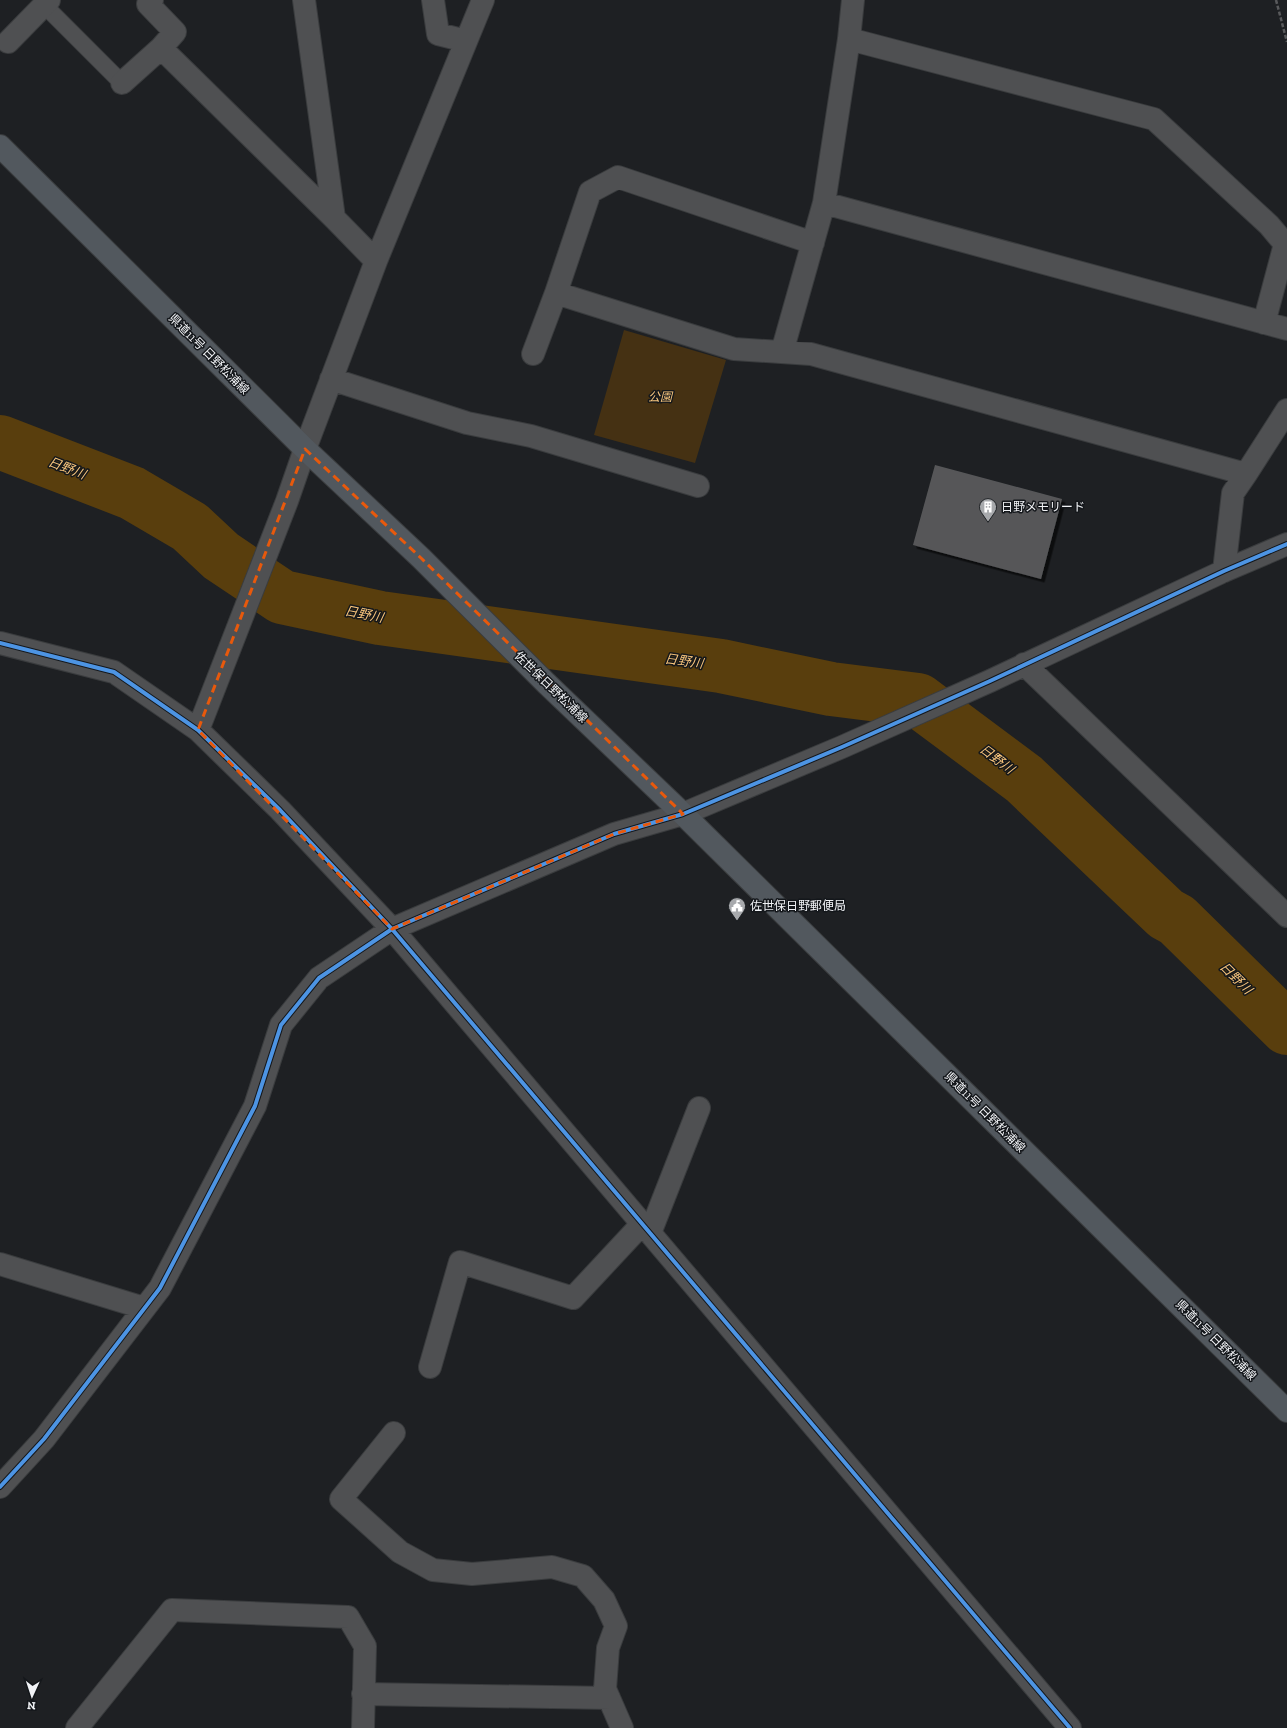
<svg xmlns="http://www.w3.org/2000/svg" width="1287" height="1728" font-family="'Zilla Slab','Noto Sans JP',serif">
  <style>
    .green { fill: #453113 }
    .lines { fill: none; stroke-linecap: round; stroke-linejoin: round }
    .river { stroke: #593e0d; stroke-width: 54 }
    .building { fill: #565759; filter: url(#shadow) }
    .service-casing { stroke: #3a3c3e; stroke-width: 18 }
    .minor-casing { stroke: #3a3c3e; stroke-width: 24 }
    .primary-casing { stroke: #3a3c3e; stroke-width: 24 }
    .path { stroke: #595a5c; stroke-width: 2.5; stroke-dasharray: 4 2; stroke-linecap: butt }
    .service { stroke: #4f5052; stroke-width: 16 }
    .minor { stroke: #4f5052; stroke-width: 22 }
    .primary { stroke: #52585e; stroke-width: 22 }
    .cycleway-casing { stroke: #14171b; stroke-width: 6 }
    .cycleway { stroke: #4d94e3; stroke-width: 4 }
    .marked { fill: none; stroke: #e8590c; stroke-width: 3; stroke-dasharray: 8 5; stroke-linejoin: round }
    .labels { text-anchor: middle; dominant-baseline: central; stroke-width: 3; stroke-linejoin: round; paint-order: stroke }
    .street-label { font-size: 12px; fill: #f1f3f6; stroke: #14171b }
    .park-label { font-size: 12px; font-style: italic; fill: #f9c77e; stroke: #14171b }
    .poi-label { font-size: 12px; fill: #f1f3f6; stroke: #14171b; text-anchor: start }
    .water-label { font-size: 13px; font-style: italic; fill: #f8c57c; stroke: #14171b }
  </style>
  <defs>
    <filter id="shadow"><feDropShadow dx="3.5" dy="3.5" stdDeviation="0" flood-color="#0009"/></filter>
  </defs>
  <rect width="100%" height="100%" fill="#1e2023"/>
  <path class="green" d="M624,330L726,360L695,463L594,435Z"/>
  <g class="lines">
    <path class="river" d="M0,442L132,493L190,527L221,556L282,597L380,618L721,666L831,689L918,700L1024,779L1166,914L1177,920L1287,1028"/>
  </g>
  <path class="building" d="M935,465L1062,499L1041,579L913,545Z"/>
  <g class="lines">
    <g class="service-casing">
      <path id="service" d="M44,5L122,83"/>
    </g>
    <g class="minor-casing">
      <path id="minor" d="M152,0L148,4L175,32L161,48L334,218L376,261
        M304,0L334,218
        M433,0L438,34L466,41
        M849,39L1154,119L1269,225L1285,244L1264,323
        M8,42L49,0
        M122,83L161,48
        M824,203L849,39L853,0
        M556,293L590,192L618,177L813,243
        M782,352L824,203L1287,329
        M533,354L556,293L734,349L811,354L1246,474L1233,493L1224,571
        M331,379L467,423L531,436L698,486
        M1246,474L1287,410
        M0,643L114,672L198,730L280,810L392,929L1070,1728
        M1024,664L1287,916
        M198,730L287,501L305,449L376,261L483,0
        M650,1233L699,1108
        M0,1264L144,1308
        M430,1367L460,1262L573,1298L642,1224
        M394,1433L341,1499L400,1552L433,1570L472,1574L552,1567L583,1576L604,1600L616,1626L608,1648L605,1689L622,1728
        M0,1487L44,1439L160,1288L255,1106L281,1025L319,978L392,929L614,834L683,814L842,747L990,681L1224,571L1287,544
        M363,1694L609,1698
        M77,1728L172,1610L348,1617L365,1646L363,1728"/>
    </g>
    <g class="primary-casing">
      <path id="primary" d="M0,146L305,449L421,558L546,683L683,814L1287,1411"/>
    </g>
    <path class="path" d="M1276,0L1287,42"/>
    <use href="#service" class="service"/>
    <use href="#minor" class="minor"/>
    <use href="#primary" class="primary"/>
    <g class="cycleway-casing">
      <path id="cycleway" d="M0,643L114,672L198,730L280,810L392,929L1070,1728
        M0,1487L44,1439L160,1288L255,1106L281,1025L319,978L392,929L614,834L683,814L842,747L990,681L1224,571L1287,544"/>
    </g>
    <use href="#cycleway" class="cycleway"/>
  </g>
  <path class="marked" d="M305,449L421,558L683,814L614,834L392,929L198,730Z"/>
  <defs>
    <g id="building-pin" transform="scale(0.9)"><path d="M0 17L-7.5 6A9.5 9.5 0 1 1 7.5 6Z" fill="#a7a9ac" stroke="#14171b"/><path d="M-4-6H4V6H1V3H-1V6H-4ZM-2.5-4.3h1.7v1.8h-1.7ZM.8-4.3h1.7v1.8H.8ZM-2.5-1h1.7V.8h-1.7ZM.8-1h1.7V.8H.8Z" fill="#fff"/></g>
    <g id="civic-pin" transform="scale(0.9)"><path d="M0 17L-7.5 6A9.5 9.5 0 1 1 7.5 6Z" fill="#a7a9ac" stroke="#14171b"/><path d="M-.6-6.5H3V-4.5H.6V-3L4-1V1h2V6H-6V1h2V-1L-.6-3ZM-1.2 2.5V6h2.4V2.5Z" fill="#fff"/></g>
  </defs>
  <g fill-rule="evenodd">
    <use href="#building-pin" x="988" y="507"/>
    <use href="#civic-pin" x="737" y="906"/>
  </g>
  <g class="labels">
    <g class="street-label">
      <text transform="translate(209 354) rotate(45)">県道11号 日野松浦線</text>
      <text transform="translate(551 687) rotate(44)">佐世保日野松浦線</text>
      <text transform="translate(985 1112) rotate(45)">県道11号 日野松浦線</text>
      <text transform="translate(1216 1340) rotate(45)">県道11号 日野松浦線</text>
    </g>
    <g class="park-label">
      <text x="660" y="397">公園</text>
    </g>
    <g class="poi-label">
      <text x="1001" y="507">日野メモリード</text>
      <text x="750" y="906">佐世保日野郵便局</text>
    </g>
    <g class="water-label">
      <text transform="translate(67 468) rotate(21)">日野川</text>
      <text transform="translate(364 614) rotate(11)">日野川</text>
      <text transform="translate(684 661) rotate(8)">日野川</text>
      <text transform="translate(997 759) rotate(37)">日野川</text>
      <text transform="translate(1236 978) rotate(45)">日野川</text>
    </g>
  </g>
  <g transform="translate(32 1696) rotate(183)" stroke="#14171b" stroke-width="3" paint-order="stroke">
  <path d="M0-3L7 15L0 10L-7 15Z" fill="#f1f3f6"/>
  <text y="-6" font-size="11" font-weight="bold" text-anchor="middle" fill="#f1f3f6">N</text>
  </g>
</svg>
